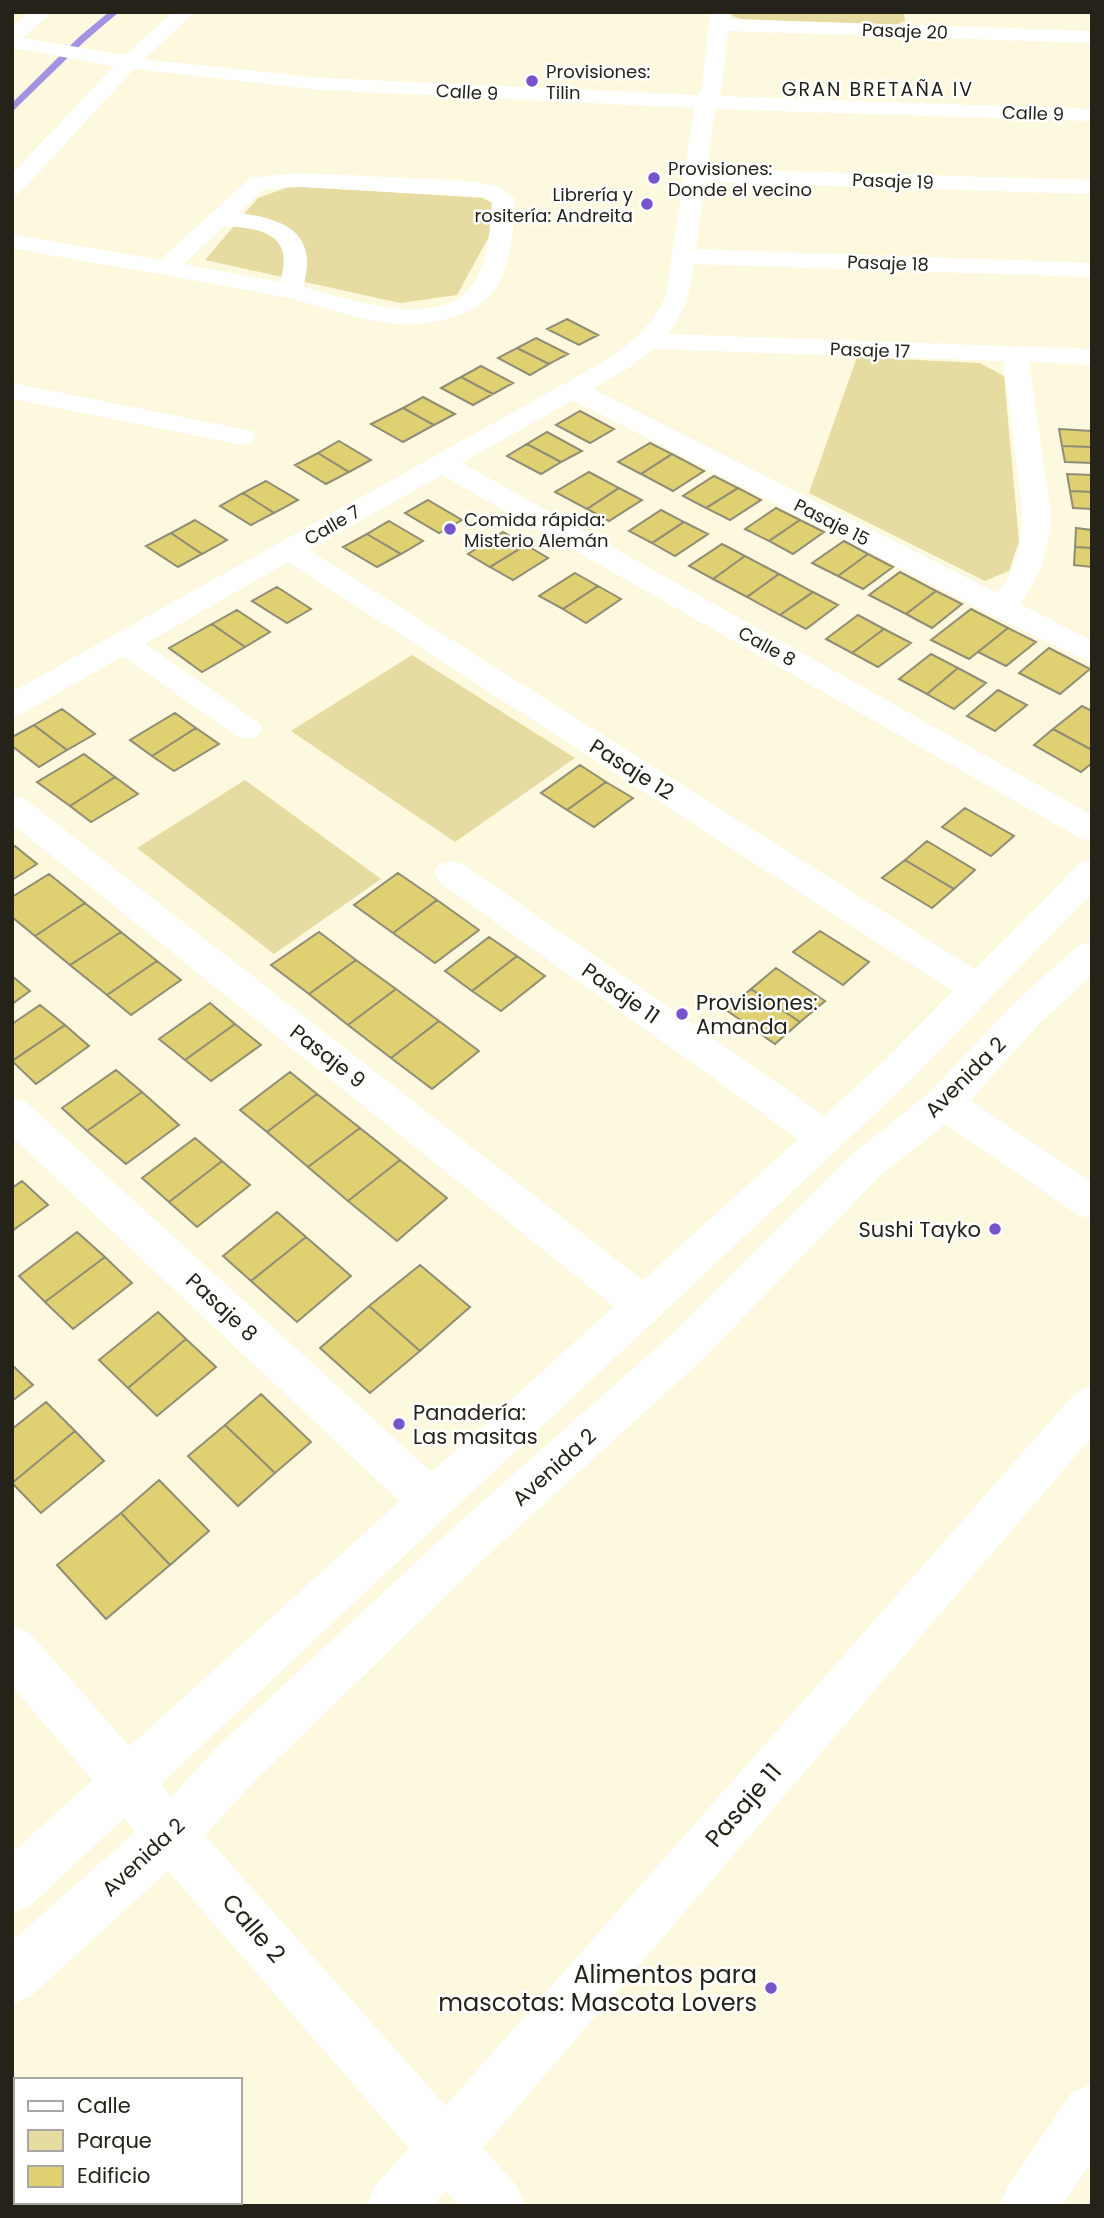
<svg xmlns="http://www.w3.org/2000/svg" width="1104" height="2218" font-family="Poppins,sans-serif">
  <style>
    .green { fill: #e6dca1 }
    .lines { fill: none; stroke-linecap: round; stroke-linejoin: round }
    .stream { fill: #a391e2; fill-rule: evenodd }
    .building { fill: #dfd072; stroke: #918d75; stroke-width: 2 }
    .street { fill: #fff; fill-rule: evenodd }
    .secondary { fill: #fff; fill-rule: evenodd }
    .poi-dot { fill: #7753cc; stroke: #fff; stroke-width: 2.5 }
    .labels { text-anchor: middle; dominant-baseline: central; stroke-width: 5; stroke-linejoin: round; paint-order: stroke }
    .far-street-label { font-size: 18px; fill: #252319; stroke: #fff }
    .far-poi-label { font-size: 18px; fill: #252319; stroke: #fff; text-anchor: start }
    .far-neighbourhood-label { font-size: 19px; letter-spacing: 2px; fill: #252319; stroke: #fff }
    .street-label { font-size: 21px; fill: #252319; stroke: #fff }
    .poi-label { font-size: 21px; fill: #252319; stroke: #fff; text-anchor: start }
    .near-street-label { font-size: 24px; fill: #252319; stroke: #fff }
    .near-poi-label { font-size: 24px; fill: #252319; stroke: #fff; text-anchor: end }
  </style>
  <rect width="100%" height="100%" fill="#fdf9de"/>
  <path class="green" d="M732,12H904L905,21L893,26L741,19L732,16Z
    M291,186L482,198L504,209L457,295L400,303L205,260L258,198Z
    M857,357L980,363L1004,376L1019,541L1009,571L985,581L809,493Z
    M412,655L575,758L455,842L291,731Z
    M245,780L381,879L274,954L137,848Z"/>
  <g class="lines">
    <path class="stream" d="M109,12H119L85,41L12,112V103L79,37Z"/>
  </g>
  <path class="building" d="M567,319L598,335L579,345L547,329Z
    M536,338L568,354L549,364L517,348Z
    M517,348L549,364L530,375L498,358Z
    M481,366L513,383L493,394L461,377Z
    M461,377L493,394L473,405L441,388Z
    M423,397L455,414L434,425L403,408Z
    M403,408L434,425L403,442L371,424Z
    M580,411L614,429L590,443L556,425Z
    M1059,429L1092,431V447L1062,446Z
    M547,432L582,451L561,462L527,444Z
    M339,441L371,460L349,472L318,453Z
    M650,443L672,454L641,474L618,462Z
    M527,444L561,462L541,474L507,456Z
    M1062,446L1092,447V463L1065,462Z
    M318,453L349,472L326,484L295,465Z
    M672,454L704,471L673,491L641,474Z
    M589,472L619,488L587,509L555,492Z
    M1067,474L1092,475V492L1070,491Z
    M714,476L738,488L706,508L683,496Z
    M266,481L298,500L274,513L243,493Z
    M619,488L642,500L609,521L587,509Z
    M738,488L761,500L730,520L706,508Z
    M1070,491L1092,492V509L1073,508Z
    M243,493L274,513L251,525L220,506Z
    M428,500L462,520L439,533L405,513Z
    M776,508L800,520L769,541L745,529Z
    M661,510L684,522L652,543L629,531Z
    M195,520L227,540L202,554L171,533Z
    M800,520L824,532L793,554L769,541Z
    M389,521L423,541L401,554L367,534Z
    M684,522L708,534L675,556L652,543Z
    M1076,528L1092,530V548L1075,547Z
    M503,532L526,545L490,567L468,554Z
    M171,533L202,554L178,567L146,546Z
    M367,534L401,554L377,567L343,547Z
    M844,541L868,554L838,576L812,563Z
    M722,544L745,556L713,579L689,566Z
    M526,545L548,558L513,580L490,567Z
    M1075,547L1092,548V567L1074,565Z
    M868,554L893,567L863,589L838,576Z
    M745,556L779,574L747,597L713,579Z
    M900,572L936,591L906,614L869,595Z
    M575,573L598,586L563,609L539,596Z
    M779,574L813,592L780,615L747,597Z
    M598,586L621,599L586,623L563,609Z
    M277,587L311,609L287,623L252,601Z
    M936,591L962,604L932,628L906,614Z
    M813,592L838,605L806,629L780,615Z
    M971,609L1008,628L969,659L931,640Z
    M237,610L270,632L245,647L212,624Z
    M858,615L884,629L852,653L826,639Z
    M212,624L245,647L202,672L169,648Z
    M1008,628L1036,642L1006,666L978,652Z
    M884,629L911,643L878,667L852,653Z
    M1049,648L1090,669L1060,694L1019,673Z
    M931,654L958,668L927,694L899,679Z
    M958,668L986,683L954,709L927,694Z
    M998,690L1027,705L995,731L967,716Z
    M1082,706L1092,711V750L1053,729Z
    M62,709L95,734L67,750L34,725Z
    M175,713L196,728L152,756L130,740Z
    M34,725L67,750L39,767L12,746V737Z
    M196,728L219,744L174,771L152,756Z
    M1053,729L1092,750V763L1081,772L1034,745Z
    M84,754L115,777L70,806L37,782Z
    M580,765L606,782L567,810L541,793Z
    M115,777L138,794L91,822L70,806Z
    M606,782L633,798L594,827L567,810Z
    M965,808L1014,836L991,856L942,827Z
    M927,841L975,870L954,889L905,860Z
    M15,846L37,864L12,880V848Z
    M905,860L954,889L932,908L882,878Z
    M398,873L437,900L393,933L354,905Z
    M49,874L85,903L35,936L12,917V897Z
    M437,900L479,930L435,963L393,933Z
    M85,903L121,932L70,965L35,936Z
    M820,931L869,962L843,985L793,952Z
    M121,932L157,961L107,995L70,965Z
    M319,932L356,960L309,994L271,965Z
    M489,937L517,956L472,991L445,971Z
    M517,956L545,976L501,1011L472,991Z
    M356,960L396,989L348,1025L309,994Z
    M157,961L181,980L131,1015L107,995Z
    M776,968L825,1001L800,1022L751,989Z
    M12,976L30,991L12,1004Z
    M396,989L439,1021L391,1058L348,1025Z
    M751,989L800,1022L775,1044L726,1010Z
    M210,1003L235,1024L185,1060L159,1039Z
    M40,1005L65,1025L12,1061V1024Z
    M439,1021L479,1051L432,1089L391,1058Z
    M235,1024L261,1045L211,1081L185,1060Z
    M65,1025L89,1046L36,1084L12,1061Z
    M116,1070L142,1092L87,1131L62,1108Z
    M290,1072L317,1094L267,1132L240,1110Z
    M142,1092L179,1125L126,1164L87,1131Z
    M317,1094L360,1128L308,1167L267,1132Z
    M360,1128L400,1160L348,1201L308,1167Z
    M195,1138L222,1161L169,1202L142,1178Z
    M400,1160L447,1198L397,1241L348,1201Z
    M222,1161L250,1185L197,1227L169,1202Z
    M22,1181L48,1205L12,1231V1188Z
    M277,1212L306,1237L251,1281L223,1256Z
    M77,1232L105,1257L45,1302L19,1276Z
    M306,1237L351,1276L297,1322L251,1281Z
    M105,1257L132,1283L73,1329L45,1302Z
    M420,1265L470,1307L420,1351L369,1306Z
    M369,1306L420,1351L370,1393L320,1348Z
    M158,1312L186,1339L128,1388L99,1360Z
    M186,1339L216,1367L157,1416L128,1388Z
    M12,1365L33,1385L12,1401Z
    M261,1394L311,1442L275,1473L225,1425Z
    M46,1402L75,1431L12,1483V1429Z
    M225,1425L275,1473L238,1506L188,1456Z
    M75,1431L104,1461L41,1513L12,1483Z
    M159,1480L209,1531L170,1565L121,1513Z
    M121,1513L170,1565L106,1619L57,1565Z"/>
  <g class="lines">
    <path class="street" d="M30,12H52L23,38L125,55L173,12H195L145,59L151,60L321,78L698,95L702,88L710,12H730L729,19L1092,31V43L728,31L722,88L719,96L1092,109V121L715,109L707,169L1092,180V194L705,182L696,249L1092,263V277L694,264C691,291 685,312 668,334L1092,349V365L1029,362L1051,513C1050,549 1041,575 1020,604L1092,641V663L990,614L573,400L462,463L1092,815V842L1080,838L442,475L309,550L989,978L994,988L989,998L976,1002L963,998L288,562L145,644L258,722L263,729L258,736L247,739L236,736L123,656L23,713L12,716V692L596,366C627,347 651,329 666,295L694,108L321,90L134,69L20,193L12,195V174L114,66L12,48V27ZM654,349L1003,361C1007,392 1011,422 1015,453C1022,503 1031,551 997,593L593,389L630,367Z
      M299,173L469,181L498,186L515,199C513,233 512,279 483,302C462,319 428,325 402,324C361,323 323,305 283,297C193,279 103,265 12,248V234L160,260L250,178ZM299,187L484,197L492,202C490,228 489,257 475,281C445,334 346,298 303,287C319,233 285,219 239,213L264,189ZM224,226C263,228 295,235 280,282L184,264Z
      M12,383L252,431L255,437L252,443L242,445L12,399Z
      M12,795L24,798L658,1292L664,1305L658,1318L643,1323L628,1318L12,824Z
      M451,861L463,864L839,1126L844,1137L839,1148L825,1153L811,1148L439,882L434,873L439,864Z
      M944,1088L958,1092L1092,1182V1219L1078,1215L930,1114L925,1103L930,1092Z
      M12,1098L26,1102L447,1486L454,1501L447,1516L431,1522L415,1516L12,1137Z
      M1092,1386V1437L433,2206H366L375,2186L1077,1391Z
      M12,1626L29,1632L145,1764L152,1782L145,1800L127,1807L109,1800L12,1686Z
      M1092,2084V2161L1062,2206H999L1008,2186L1072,2092Z"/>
    <path class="secondary" d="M1092,860V893L910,1081L161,1784L171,1797L219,1745L456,1525L672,1334L852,1154L930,1092L1013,1004L1079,945L1092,941V975L1039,1024L958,1114L880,1176L702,1360L488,1555L255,1781L205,1835L517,2186L526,2206H459L168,1871L31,1996L12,2004V1941L135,1832L124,1818L30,1906L12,1914V1853L884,1061L1080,863Z"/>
  </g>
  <g class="poi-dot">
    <circle cx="532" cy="81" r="7"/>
    <circle cx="654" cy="178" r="7"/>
    <circle cx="647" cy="204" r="7"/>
    <circle cx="450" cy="529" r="7"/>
    <circle cx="682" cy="1014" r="7"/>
    <circle cx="995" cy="1229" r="7"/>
    <circle cx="399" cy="1424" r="7"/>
    <circle cx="771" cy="1988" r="7"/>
  </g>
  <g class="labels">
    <g class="far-street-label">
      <text transform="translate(905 31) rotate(2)">Pasaje 20</text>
      <text transform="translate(467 92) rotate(3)">Calle 9</text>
      <text transform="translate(1033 113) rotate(2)">Calle 9</text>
      <text transform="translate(893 181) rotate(2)">Pasaje 19</text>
      <text transform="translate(888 263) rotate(2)">Pasaje 18</text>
      <text transform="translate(870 350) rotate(2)">Pasaje 17</text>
      <text transform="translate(832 522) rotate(27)">Pasaje 15</text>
      <text transform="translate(332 525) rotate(-30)">Calle 7</text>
      <text transform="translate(767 646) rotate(29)">Calle 8</text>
    </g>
    <g class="far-poi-label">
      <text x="546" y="71">Provisiones:<tspan x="546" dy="21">Tilin</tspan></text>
      <text x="668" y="168">Provisiones:<tspan x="668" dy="21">Donde el vecino</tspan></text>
      <text x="633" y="194" text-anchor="end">Librería y<tspan x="633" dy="21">rositería: Andreita</tspan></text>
      <text x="464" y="519">Comida rápida:<tspan x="464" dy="21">Misterio Alemán</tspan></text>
    </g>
    <g class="far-neighbourhood-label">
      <text x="878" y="89">GRAN BRETAÑA IV</text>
    </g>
    <g class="street-label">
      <text transform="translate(632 769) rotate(32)">Pasaje 12</text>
      <text transform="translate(621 993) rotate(35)">Pasaje 11</text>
      <text transform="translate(328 1056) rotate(38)">Pasaje 9</text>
      <text transform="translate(965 1077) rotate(-45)">Avenida 2</text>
      <text transform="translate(222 1307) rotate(43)">Pasaje 8</text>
      <text transform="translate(554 1467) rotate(-42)">Avenida 2</text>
      <text transform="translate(143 1857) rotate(-43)">Avenida 2</text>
    </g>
    <g class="poi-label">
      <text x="696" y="1002">Provisiones:<tspan x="696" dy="24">Amanda</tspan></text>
      <text x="981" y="1229" text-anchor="end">Sushi Tayko</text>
      <text x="413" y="1412">Panadería:<tspan x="413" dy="24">Las masitas</tspan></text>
    </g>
    <g class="near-street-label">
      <text transform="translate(743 1805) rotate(-49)">Pasaje 11</text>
      <text transform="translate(254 1928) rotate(49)">Calle 2</text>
    </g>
    <g class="near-poi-label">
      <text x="757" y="1974">Alimentos para<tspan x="757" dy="28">mascotas: Mascota Lovers</tspan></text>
    </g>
  </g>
  <rect width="1104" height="2218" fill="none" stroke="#252319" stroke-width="28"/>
  <rect x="14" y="2078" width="228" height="126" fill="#ffffff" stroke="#a8a7a3" stroke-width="2"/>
  <rect x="28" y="2101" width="35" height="10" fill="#ffffff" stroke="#a8a7a3" stroke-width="2"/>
  <text x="77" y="2113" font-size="21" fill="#252319">Calle</text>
  <rect x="28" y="2130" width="35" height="21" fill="#e6dca1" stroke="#a8a7a3" stroke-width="2"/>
  <text x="77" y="2148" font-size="21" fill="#252319">Parque</text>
  <rect x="28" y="2166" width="35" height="21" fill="#dfd072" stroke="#a8a7a3" stroke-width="2"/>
  <text x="77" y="2183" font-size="21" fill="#252319">Edificio</text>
</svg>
